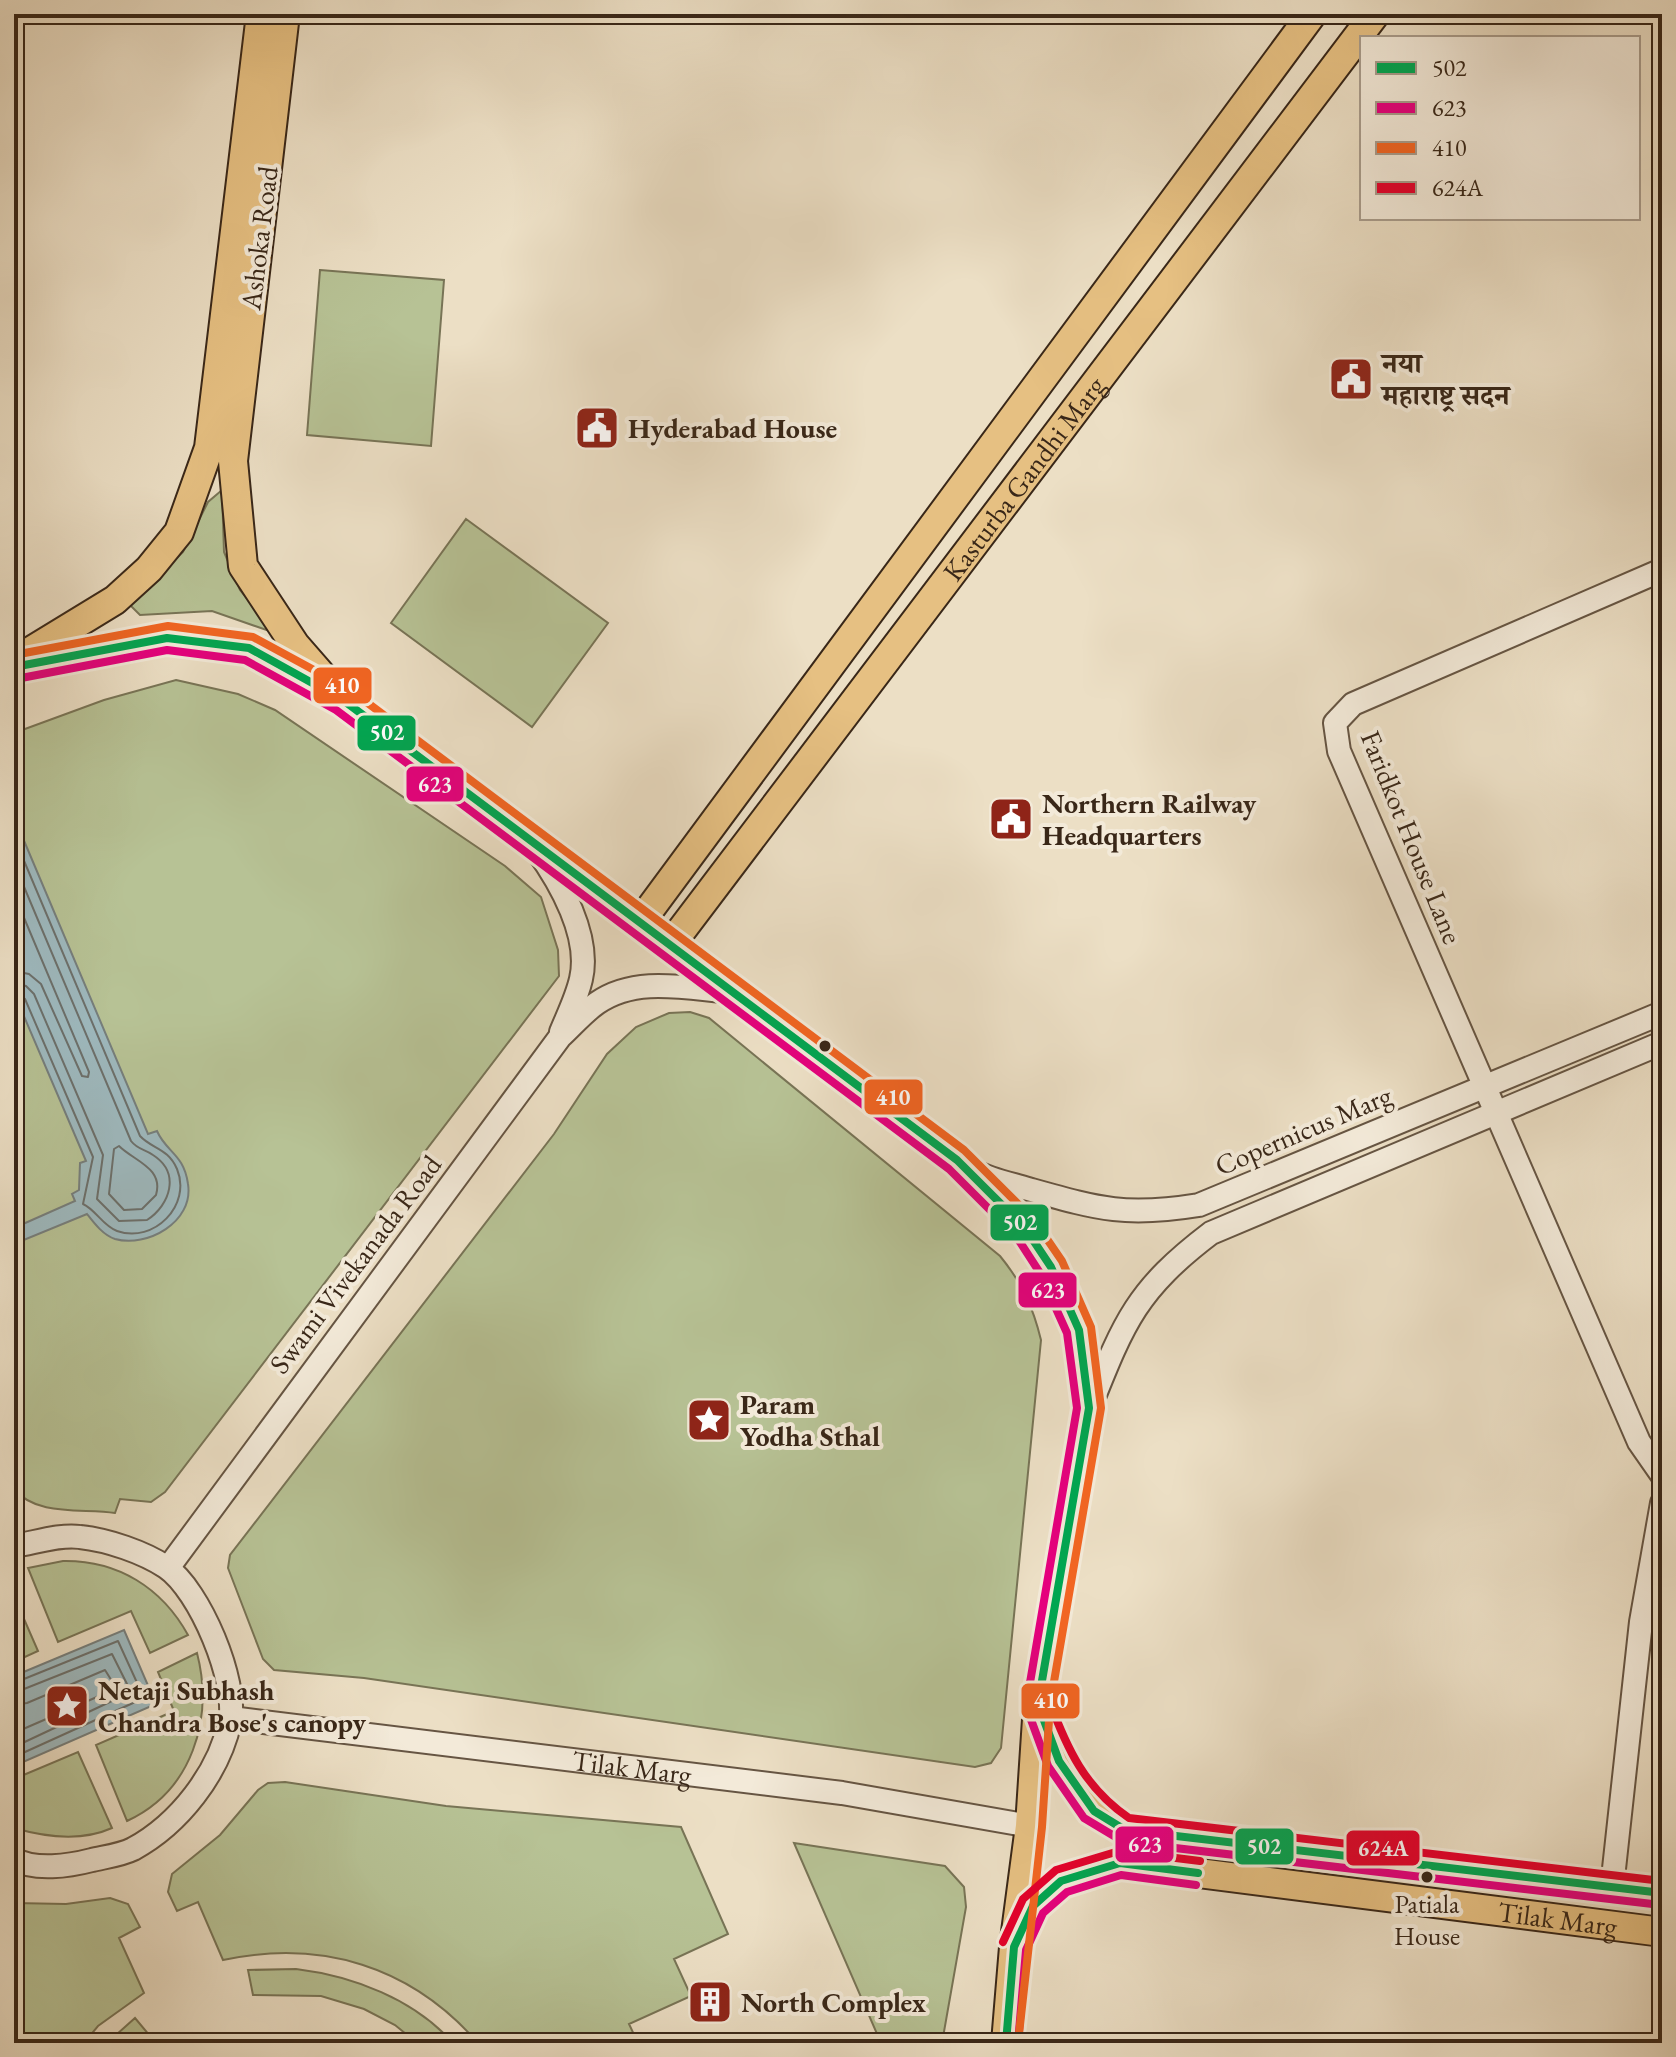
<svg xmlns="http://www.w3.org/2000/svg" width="1676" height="2057" font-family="'EB Garamond','Noto Serif Devanagari',serif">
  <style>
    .green { fill: #b7c295; stroke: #787456; stroke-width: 2 }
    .water { fill: #9ebac0; stroke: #767f7d; stroke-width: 2 }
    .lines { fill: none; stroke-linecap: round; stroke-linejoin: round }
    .shore { stroke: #6c706c; stroke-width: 2 }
    .minor-casing { stroke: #665543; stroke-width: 26 }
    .major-casing { stroke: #392718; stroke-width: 32 }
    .minor { stroke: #f3ead9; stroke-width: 22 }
    .major { stroke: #e6c082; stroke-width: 28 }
    .bus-1-casing { stroke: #f3ead9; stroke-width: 14 }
    .bus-2-casing { stroke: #f3ead9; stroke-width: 14 }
    .bus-3-casing { stroke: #f3ead9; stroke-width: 14 }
    .bus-4-casing { stroke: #f3ead9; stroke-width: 14 }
    .bus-1 { stroke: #00a651; stroke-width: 8 }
    .bus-2 { stroke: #e5007d; stroke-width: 8 }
    .bus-3 { stroke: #f26522; stroke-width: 8 }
    .bus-4 { stroke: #e4002b; stroke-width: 8 }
    .bus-dot { fill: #392718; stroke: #f3ead9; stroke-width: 3 }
    .labels { text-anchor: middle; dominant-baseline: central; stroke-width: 8; stroke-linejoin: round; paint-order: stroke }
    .bus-label { font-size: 26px; fill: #392718; stroke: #f3ead9 }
    .street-label { font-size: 28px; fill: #392718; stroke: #f3ead9 }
    .poi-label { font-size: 28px; font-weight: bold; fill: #392718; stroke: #f3ead9; text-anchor: start }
    .line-badge { stroke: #f3ead9; stroke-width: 3 }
    .badge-label { font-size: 22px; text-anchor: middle; font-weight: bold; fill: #fff }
  </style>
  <rect width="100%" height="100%" fill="#ecdfc5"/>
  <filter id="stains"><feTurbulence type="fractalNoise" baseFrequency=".0025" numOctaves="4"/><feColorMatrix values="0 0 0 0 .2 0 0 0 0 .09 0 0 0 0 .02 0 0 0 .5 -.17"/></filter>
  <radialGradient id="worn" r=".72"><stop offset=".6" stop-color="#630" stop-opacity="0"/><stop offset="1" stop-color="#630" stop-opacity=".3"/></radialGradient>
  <path class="green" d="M320,270L444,280L431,446L307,435Z
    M222,490L224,552L240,590L275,633L212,611L140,615L129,604L183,552L208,502Z
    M466,519L608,623L532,727L391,623Z
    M176,680L238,694L275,710L505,866L541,897L558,950L559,976L165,1492L151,1502L120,1499L115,1513C83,1508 37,1517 14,1489V733L104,700Z
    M690,1012L709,1018L1000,1256C1022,1283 1033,1307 1041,1340L1001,1748L991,1763L975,1767L364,1678L274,1670L263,1659L228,1568L230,1555L554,1134L607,1054L636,1027L669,1013Z
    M63,1561C118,1560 162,1588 188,1635L150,1653L131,1611L58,1642L28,1568Z
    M14,1596L38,1651L14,1662Z
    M197,1653C214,1719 192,1791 127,1821L96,1745L174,1711L158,1672Z
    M78,1752L112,1828C81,1842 45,1837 14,1828V1779Z
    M285,1782L446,1806L681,1827L728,1934L674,1959L691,1996L629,2024L638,2043H478C411,1966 321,1939 223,1960L198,1902L177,1911L168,1892L172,1874L220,1835L258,1790L268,1783Z
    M794,1843L945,1866L964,1887L966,1907L942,2043H881Z
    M110,1898L128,1904L140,1927L119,1938L144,1993L98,2026L84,2043H14V1903L66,1904Z
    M296,1969C353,1976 414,1999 453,2043H417L395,2025L364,2009L321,1996L253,1995L248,1970Z
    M135,2018L150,2036L140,2043H107Z"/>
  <path class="water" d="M14,817L148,1134L157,1131C166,1152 184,1154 188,1184C194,1222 147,1248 115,1239C103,1235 94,1223 87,1214L14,1244V1228L75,1201L72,1194L79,1190L80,1163L86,1161L14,993Z
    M124,1630L156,1704L14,1766V1676Z"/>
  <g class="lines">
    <path class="shore" d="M14,837L140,1136C152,1149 168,1148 177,1169C192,1205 154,1244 117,1231C103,1226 96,1210 83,1204L93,1157L25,999L14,993
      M14,863L131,1141C138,1150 145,1149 153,1155C181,1173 170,1205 147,1220L119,1221L97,1199L103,1155L34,994L26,986L14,983
      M14,894L89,1072L88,1077L82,1076L41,984L29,974L14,971
      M119,1146C134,1161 164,1168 156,1195L142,1209L124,1210L109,1194L114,1149Z
      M14,1683L118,1641L144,1698L14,1757
      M14,1693L112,1654L131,1692L14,1747
      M14,1705L27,1703L105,1670L115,1686L113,1690L14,1733"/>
    <g class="minor-casing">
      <g id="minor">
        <path d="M1662,570L1353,704L1335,723L1339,751L1639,1442L1662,1475"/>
        <path d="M536,849C560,882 591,936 581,979C577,997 568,1015 561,1032"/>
        <path d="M969,1168C987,1179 1008,1183 1028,1189C1099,1209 1125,1217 1199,1205L1662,1013"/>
        <path d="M1090,1407C1124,1322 1136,1290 1211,1233L1662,1043"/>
        <path d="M14,1546C34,1543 60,1534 80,1537C108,1540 143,1552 166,1567C200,1590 238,1682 230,1721C219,1773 179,1824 133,1849C121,1855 105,1857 92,1860C69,1866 35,1871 14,1859"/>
        <path d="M168,1568L560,1037C572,1026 584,1012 597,1003C637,975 689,989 734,992"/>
        <path id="s1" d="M231,1718L842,1793L1030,1826"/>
        <path d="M1612,1887L1641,1622L1662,1503"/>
      </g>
    </g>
    <g class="major-casing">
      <g id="major">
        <path d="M285,14L233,461L243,566L295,645L329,684"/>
        <path d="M15,661L115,600L149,569L179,532L209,448L261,14"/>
        <path d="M14,667L167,638L249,648L343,700L656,932L957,1160L1025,1228L1051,1267L1079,1330L1089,1408L1038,1704L1030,1826L1014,1947L1006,2043"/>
        <path d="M641,921L1312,14"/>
        <path id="s2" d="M671,944L1375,14"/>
        <path d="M1042,1716C1062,1770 1075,1799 1125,1830L1662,1893"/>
        <path id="s3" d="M1020,1932C1044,1882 1071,1878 1120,1863L1662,1932"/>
      </g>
    </g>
    <use href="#minor" class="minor"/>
    <use href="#major" class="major"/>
    <g class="bus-1-casing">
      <path id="bus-1" d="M14,667L167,638L249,648L343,700L957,1160L1025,1228L1051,1267L1079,1330L1089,1408L1038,1704L1059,1761L1094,1811L1125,1830L1662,1893
        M1006,2043L1014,1947L1033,1906L1061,1881L1120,1863L1198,1873"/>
    </g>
    <g class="bus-2-casing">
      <path id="bus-2" d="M16,679L167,650L245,660L336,710L949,1169L1016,1236L1040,1273L1067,1333L1077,1408L1026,1706L1048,1766L1084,1818L1124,1842L1661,1905
        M1018,2043L1026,1950L1043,1913L1067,1892L1121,1875L1196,1885"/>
    </g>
    <g class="bus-3-casing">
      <path id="bus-3" d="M14,655L168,626L253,637L349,689L964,1150L1034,1220L1062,1261L1091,1327L1101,1408L1050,1705L1042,1827L1018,2043"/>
    </g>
    <g class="bus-4-casing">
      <path id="bus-4" d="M1049,1700C1067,1749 1085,1788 1129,1818L1662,1881
        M1003,1942L1023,1899L1056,1870L1119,1851L1200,1861"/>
    </g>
    <use href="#bus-1" class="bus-1"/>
    <use href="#bus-2" class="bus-2"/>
    <use href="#bus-3" class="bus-3"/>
    <use href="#bus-4" class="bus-4"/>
  </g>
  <defs>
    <g id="civic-square" transform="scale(2.3)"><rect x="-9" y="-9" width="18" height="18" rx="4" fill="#8f2418" stroke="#f3ead9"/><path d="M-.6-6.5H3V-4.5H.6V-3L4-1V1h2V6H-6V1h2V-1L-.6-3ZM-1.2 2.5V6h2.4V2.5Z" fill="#fff"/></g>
    <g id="sight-square" transform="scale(2.3)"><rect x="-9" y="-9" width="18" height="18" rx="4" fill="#8f2418" stroke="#f3ead9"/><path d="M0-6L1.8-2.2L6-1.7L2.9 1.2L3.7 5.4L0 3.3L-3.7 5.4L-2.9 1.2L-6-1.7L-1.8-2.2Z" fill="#fff"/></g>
    <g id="building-square" transform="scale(2.3)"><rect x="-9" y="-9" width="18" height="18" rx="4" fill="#8f2418" stroke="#f3ead9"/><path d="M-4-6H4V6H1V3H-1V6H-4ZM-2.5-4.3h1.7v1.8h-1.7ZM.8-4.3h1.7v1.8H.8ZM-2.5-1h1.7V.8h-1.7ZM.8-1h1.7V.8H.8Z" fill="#fff"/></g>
  </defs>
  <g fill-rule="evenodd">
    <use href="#civic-square" x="1351" y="379"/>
    <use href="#civic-square" x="597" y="428"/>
    <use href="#civic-square" x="1011" y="819"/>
    <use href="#sight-square" x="709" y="1420"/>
    <use href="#sight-square" x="67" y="1706"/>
    <use href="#building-square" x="710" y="2002"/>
  </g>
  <g class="bus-dot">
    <circle cx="825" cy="1046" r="7"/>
    <circle cx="1427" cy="1877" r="7"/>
  </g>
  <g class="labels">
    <g class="bus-label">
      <text x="1427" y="1904">Patiala<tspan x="1427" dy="32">House</tspan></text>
    </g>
    <g class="street-label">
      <text transform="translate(259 238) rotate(-83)">Ashoka Road</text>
      <text stroke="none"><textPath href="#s2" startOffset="584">Kasturba Gandhi Marg</textPath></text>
      <text transform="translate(1412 837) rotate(68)">Faridkot House Lane</text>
      <text transform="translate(1303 1130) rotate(-23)">Copernicus Marg</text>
      <text transform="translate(355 1264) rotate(-53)">Swami Vivekanada Road</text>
      <text stroke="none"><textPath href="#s1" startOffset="404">Tilak Marg</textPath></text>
      <text stroke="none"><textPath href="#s3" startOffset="568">Tilak Marg</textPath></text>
    </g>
    <g class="poi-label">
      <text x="1382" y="363">नया<tspan x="1382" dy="32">महाराष्ट्र सदन</tspan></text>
      <text x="628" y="428">Hyderabad House</text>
      <text x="1042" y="803">Northern Railway<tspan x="1042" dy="32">Headquarters</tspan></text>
      <text x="740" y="1404">Param<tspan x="740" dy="32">Yodha Sthal</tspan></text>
      <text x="98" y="1690">Netaji Subhash<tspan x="98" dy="32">Chandra Bose's canopy</tspan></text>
      <text x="741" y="2002">North Complex</text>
    </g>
  </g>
  <g class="line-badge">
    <rect x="312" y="666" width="61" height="39" rx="8" fill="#f26522"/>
    <rect x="356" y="714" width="61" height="38" rx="8" fill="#00a651"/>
    <rect x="405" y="765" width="60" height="38" rx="8" fill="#e5007d"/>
    <rect x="863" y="1078" width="61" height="38" rx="8" fill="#f26522"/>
    <rect x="989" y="1203" width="61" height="39" rx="8" fill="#00a651"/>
    <rect x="1017" y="1271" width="61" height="38" rx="8" fill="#e5007d"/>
    <rect x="1020" y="1682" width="61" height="38" rx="8" fill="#f26522"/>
    <rect x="1114" y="1825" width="61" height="39" rx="8" fill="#e5007d"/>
    <rect x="1234" y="1827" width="61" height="39" rx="8" fill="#00a651"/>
    <rect x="1345" y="1829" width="76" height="38" rx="8" fill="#e4002b"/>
  </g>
  <g class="badge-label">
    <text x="342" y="693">410</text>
    <text x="387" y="740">502</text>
    <text x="435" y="792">623</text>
    <text x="893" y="1105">410</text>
    <text x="1020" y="1230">502</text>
    <text x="1048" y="1298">623</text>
    <text x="1051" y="1708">410</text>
    <text x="1145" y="1852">623</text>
    <text x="1264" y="1854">502</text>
    <text x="1383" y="1856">624A</text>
  </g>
  <rect width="1676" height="2057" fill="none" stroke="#ecdfc5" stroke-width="48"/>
  <rect x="16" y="16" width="1644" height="2025" fill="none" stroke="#392718" stroke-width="4"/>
  <rect x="24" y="24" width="1628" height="2009" fill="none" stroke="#392718" stroke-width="2"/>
  <rect x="1360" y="36" width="280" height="184" fill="#f3ead9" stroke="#a99c8c" stroke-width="2"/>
  <rect x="1376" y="62" width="40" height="12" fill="#00a651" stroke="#a99c8c" stroke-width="2"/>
  <text x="1432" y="76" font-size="24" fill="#392718">502</text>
  <rect x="1376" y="102" width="40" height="12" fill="#e5007d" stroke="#a99c8c" stroke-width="2"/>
  <text x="1432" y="116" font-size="24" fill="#392718">623</text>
  <rect x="1376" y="142" width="40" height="12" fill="#f26522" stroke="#a99c8c" stroke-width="2"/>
  <text x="1432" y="156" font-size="24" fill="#392718">410</text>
  <rect x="1376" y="182" width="40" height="12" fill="#e4002b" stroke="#a99c8c" stroke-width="2"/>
  <text x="1432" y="196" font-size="24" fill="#392718">624A</text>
  <rect width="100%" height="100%" filter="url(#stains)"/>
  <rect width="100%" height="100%" fill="url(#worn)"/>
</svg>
